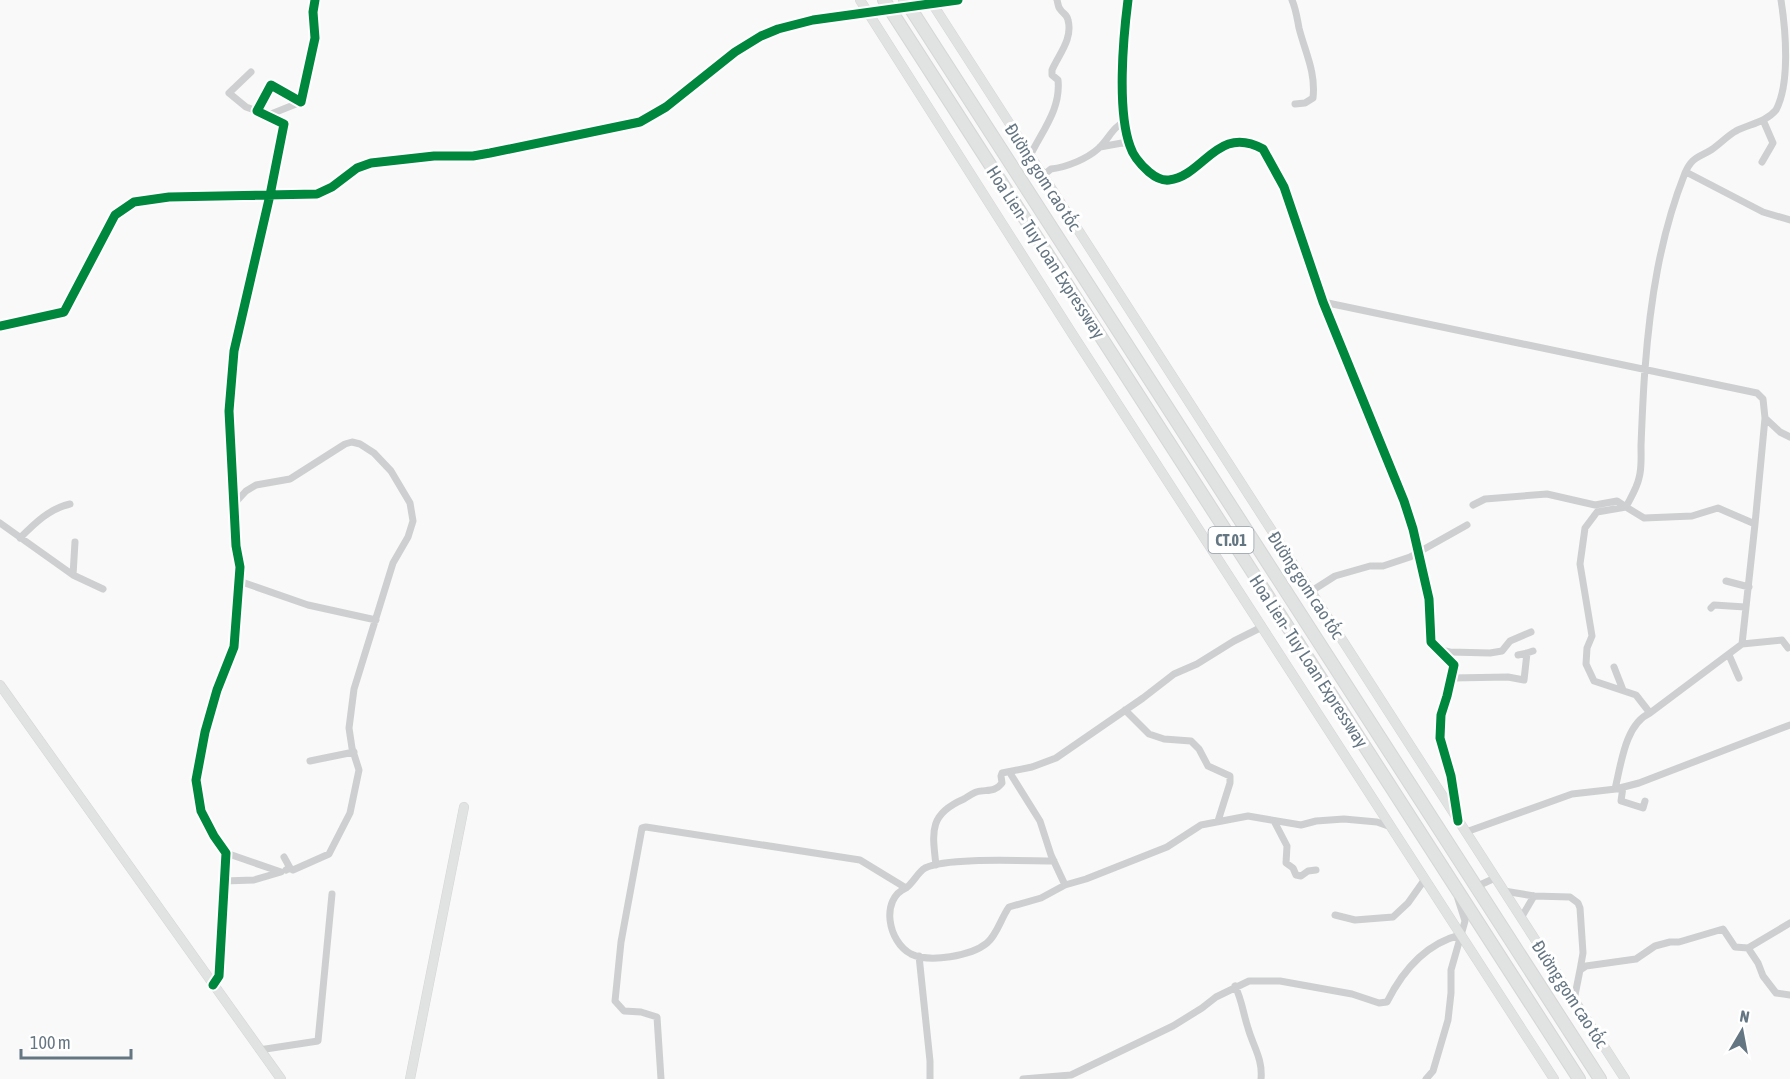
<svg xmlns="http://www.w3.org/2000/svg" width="1790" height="1079" font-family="'Asap Condensed',sans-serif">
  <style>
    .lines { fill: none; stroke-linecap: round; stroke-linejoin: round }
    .secondary-casing { stroke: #d5d6d7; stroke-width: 10 }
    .highway-casing { stroke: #d5d6d6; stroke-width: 14 }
    .street { stroke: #cecfd0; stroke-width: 7 }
    .secondary { stroke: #e1e2e2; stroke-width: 9 }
    .highway { stroke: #e1e2e2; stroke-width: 12 }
    .street-bridge { stroke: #cecfd0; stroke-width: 7 }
    .cycleway-casing { stroke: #fff; stroke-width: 13 }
    .cycleway { stroke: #00873e; stroke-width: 9 }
    .labels { text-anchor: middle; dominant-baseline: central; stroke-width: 6; stroke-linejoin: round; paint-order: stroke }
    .shield { fill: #fff; stroke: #939fa8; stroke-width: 1.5 }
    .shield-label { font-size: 16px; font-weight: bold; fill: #657683 }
    .street-label { font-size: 18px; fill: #657683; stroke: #fff }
  </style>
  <rect width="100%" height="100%" fill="#f9f9f9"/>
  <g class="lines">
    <g class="secondary-casing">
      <path id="secondary" d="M860,0L1073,335L1554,1079
        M930,0L1625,1079
        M0,685L281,1079
        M213,985L219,976L226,853
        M410,1079L464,807"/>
    </g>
    <g class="highway-casing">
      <path id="highway" d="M884,0L1579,1079
        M905,0L1600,1079"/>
    </g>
    <path class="street" d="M1128,0C1123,39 1117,110 1130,146C1133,156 1141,165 1149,172C1155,177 1161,181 1169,180C1204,176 1217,124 1263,149L1284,187L1323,302L1404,501L1413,529L1429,599L1431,642L1454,665L1447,696L1441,715L1440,738L1451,776L1458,818
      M1292,0C1296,9 1297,18 1299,28C1305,52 1316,72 1313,98L1305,103L1295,104
      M251,72L229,93L246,107L257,111
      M266,116L301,102
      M1100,147L1122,143L1129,144
      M1030,156C1042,131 1061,109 1058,80L1052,75V70C1059,54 1073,39 1068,20C1067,14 1063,14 1060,9C1058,7 1058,3 1057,0
      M1762,162L1773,143L1763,120
      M1686,172L1763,212L1790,220
      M1044,178L1046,173L1051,169C1067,167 1087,159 1099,148C1109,139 1112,127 1126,121
      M1323,302L1757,393L1763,399L1765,418L1780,432L1790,437
      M0,326L64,312L115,215L134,202L169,197L317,194L332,187L357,168L371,163L434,156H473L490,153L640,122L666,107L735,52L761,36L778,29L813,20L844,17
      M234,504L246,491L256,485L290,479L345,444L352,442L360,444L374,453L391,471L410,503L413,521L408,537L393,563L354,689L349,728L352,748L359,770L350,813L329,854L293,870L290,868
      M1473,505L1485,499L1547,494L1595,505L1617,501L1626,507C1631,497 1637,488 1639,478C1642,468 1641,456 1641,446C1642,420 1643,394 1645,369C1650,302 1660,236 1685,173C1692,157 1698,158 1711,150C1720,144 1727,136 1736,131C1750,124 1766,122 1776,110C1790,84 1786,32 1781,0
      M0,523L73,575
      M20,538C35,523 49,509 70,504
      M75,542L73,575L103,589
      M239,581L308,605L376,620
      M1726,581L1749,587
      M1310,592L1335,576L1370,566H1383L1410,557L1467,525
      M1711,608L1714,605L1745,607
      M1742,644L1782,640L1788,648
      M1440,650L1450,652L1490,653L1502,651L1510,641L1531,632
      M1518,655L1527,653
      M1729,655L1739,678
      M1614,667L1623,690
      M1452,678L1508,677L1524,680L1527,653L1533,651
      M1125,710L1149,734L1164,739L1191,741L1199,749L1208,766L1230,776V783L1218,821
      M1650,713L1636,695L1594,681L1586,664L1587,648L1592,636L1580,564L1585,528L1597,512L1626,507L1644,518L1692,516L1718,508L1755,524L1765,418
      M310,761L354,752
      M1010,773L1040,821L1051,855L1065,885
      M1623,787L1621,801L1643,808L1645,801
      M1615,789C1621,765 1625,724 1650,713L1742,644L1755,524
      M1274,821L1287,846L1286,863L1293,868L1296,875L1301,876L1308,871L1316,870
      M1466,832L1572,794L1616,789L1639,783L1790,725
      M284,857L290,868L286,870
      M936,865C932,831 929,814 964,799C969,796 975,791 981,791C990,790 996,791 1002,783L1001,776L1002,773L1032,767L1056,758L1143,698L1174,674L1197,664L1234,641L1262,627
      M224,881L254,880L281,872L226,853L214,836L201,811L196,780L205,732L217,690L234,647L240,567L236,546L229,411L234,351L270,195L284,124L257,111L271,85L301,102L315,38L313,12L315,0
      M1482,884L1495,878
      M906,888C880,899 888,942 911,954C930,963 971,956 987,943C997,935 1001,918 1009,907L1041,898L1065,885L1086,879L1167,847L1201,825L1248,816L1301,825L1316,821L1344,819L1377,822L1391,827
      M1504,891L1534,896L1570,897L1578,903L1580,908L1583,953L1580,970
      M1335,915L1355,920L1393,917L1408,903L1425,879
      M1521,918L1534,896
      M1748,948L1758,963L1763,976L1776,993L1790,995
      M919,956L930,1061V1079
      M1235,986C1242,1000 1243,1013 1248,1028C1253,1046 1263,1059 1261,1079
      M1574,1000L1580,970L1586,966L1636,959L1655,946L1670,942H1679L1723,929L1735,947L1748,948L1790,923
      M259,1050L318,1041L332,894
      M661,1079L657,1017L641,1012L624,1011L615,1001L621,942L642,828L646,827L860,860L906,888C913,883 918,872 925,868C947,857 1026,861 1054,861
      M1023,1079L1071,1075L1173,1026L1202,1008L1216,997L1249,981H1280L1352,994L1379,1003L1387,1002C1402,972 1425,944 1460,935
      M1426,1079L1433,1071L1448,1020L1451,993V970L1465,921L1458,899"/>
    <use href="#secondary" class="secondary"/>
    <use href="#highway" class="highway"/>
    <path class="street-bridge" d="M844,17L958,0"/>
    <g class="cycleway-casing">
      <path id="cycleway" d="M1128,0C1123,39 1117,110 1130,146C1133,156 1141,165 1149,172C1155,177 1161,181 1169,180C1204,176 1217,124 1263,149L1284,187L1323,302L1404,501L1413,529L1429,599L1431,642L1454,665L1447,696L1441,715L1440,738L1451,776L1458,821
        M0,326L64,312L115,215L134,202L169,197L317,194L332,187L357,168L371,163L434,156H473L490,153L640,122L666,107L735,52L761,36L778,29L813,20L958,0
        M213,985L219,976L226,853L214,836L201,811L196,780L205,732L217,690L234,647L240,567L236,546L229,411L234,351L270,195L284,124L257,111L271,85L301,102L315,38L313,12L315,0"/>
    </g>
    <use href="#cycleway" class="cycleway"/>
  </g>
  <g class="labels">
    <rect class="shield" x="1208.5" y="527" width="45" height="26" rx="4.5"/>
    <g class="shield-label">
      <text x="1231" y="540">CT.01</text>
    </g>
    <g class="street-label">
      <text transform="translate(1043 177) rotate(57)">Đường gom cao tốc</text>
      <text transform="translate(1046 252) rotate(57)">Hoa Lien- Tuy Loan Expressway</text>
      <text transform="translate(1306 585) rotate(57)">Đường gom cao tốc</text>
      <text transform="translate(1309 661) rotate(57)">Hoa Lien- Tuy Loan Expressway</text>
      <text transform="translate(1570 994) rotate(57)">Đường gom cao tốc</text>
    </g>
  </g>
  <g transform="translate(1742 1031) rotate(10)" stroke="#ffffff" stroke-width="4.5" paint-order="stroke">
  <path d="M0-4.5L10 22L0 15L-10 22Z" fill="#657683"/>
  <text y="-9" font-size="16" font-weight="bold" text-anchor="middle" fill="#657683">N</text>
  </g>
  <path d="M21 1049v9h110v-9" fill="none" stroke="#657683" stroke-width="3"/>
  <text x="30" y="1049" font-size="18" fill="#657683" stroke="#ffffff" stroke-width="4.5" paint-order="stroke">100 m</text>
</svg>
